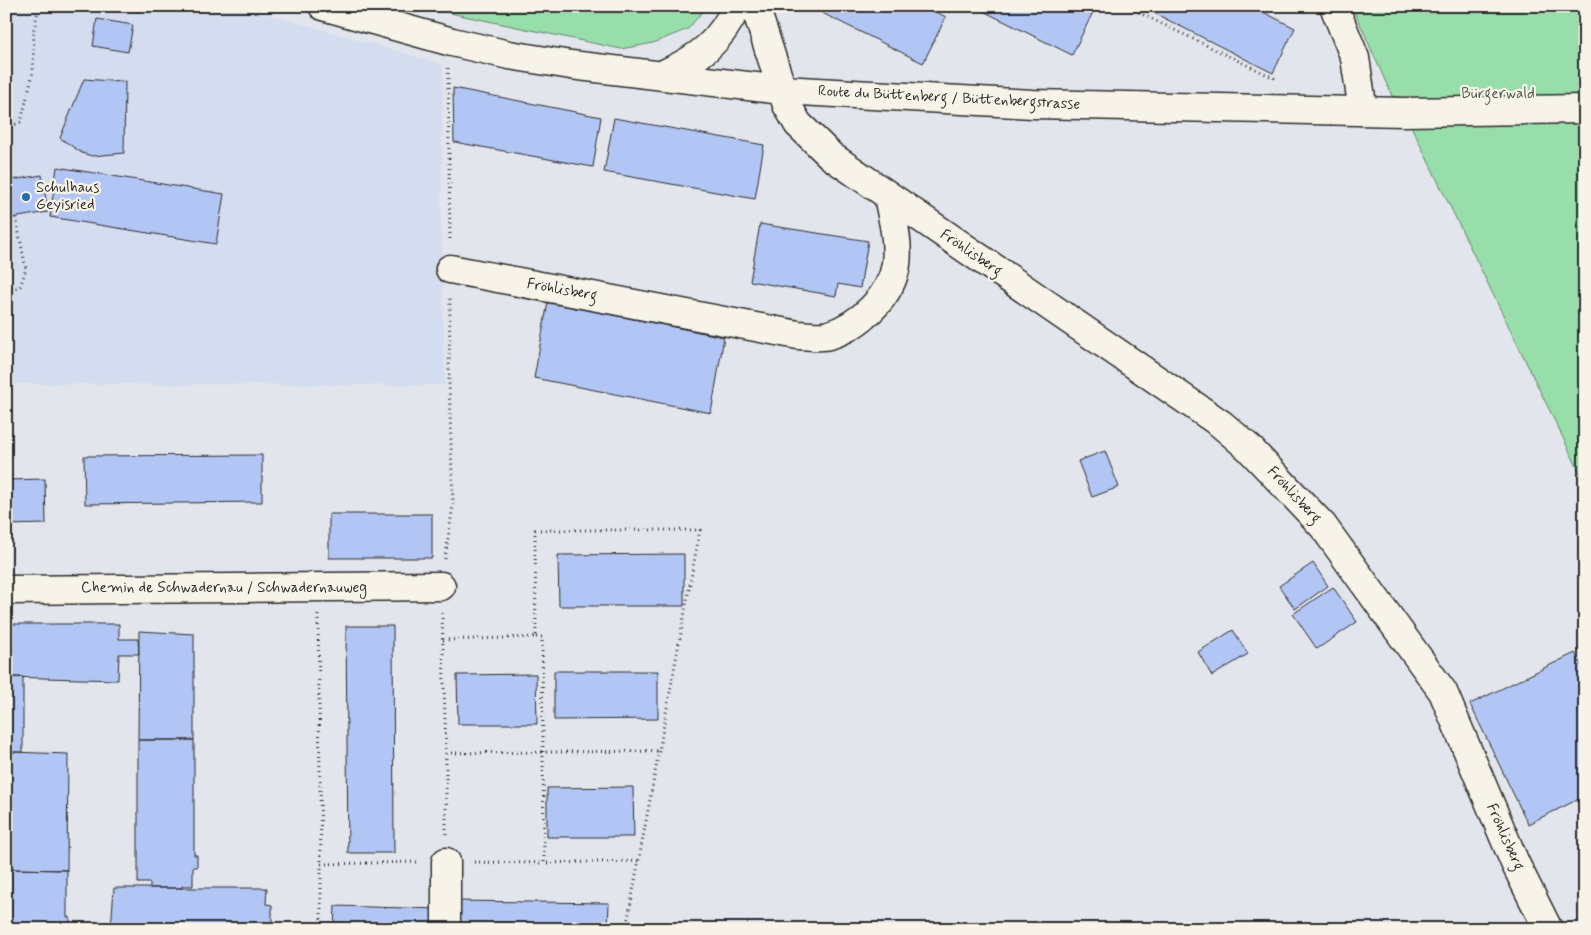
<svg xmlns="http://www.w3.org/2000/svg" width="1591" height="935" font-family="Mynerve,sans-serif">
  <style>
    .built { fill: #d4dcef }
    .green { fill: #98deab; stroke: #62846b }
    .building { fill: #b2c6f5; stroke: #2b2b2b }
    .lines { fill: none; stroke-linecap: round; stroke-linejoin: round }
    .minor-casing { stroke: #2b2b2b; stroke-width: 31 }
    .path { stroke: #2b2b2b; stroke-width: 3; stroke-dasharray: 1 4; stroke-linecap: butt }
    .minor { stroke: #f7f3e8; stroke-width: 28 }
    .poi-dot { fill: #1f6fb2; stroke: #f7f3e8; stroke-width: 2 }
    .labels { text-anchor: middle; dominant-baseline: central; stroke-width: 4.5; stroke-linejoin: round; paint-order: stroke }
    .park-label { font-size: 15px; fill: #46584b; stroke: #f7f3e8 }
    .street-label { font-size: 15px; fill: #2b2b2b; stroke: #f7f3e8 }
    .poi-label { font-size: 15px; fill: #2b2b2b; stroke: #f7f3e8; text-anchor: start }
  </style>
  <rect width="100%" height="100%" fill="#e2e6ec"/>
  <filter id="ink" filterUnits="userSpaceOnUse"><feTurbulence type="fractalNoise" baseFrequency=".02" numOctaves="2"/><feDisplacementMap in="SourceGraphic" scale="10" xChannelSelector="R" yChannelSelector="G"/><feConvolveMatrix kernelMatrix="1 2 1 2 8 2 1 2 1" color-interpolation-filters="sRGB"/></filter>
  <g filter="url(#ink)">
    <path class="built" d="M6,6H239L443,64L441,219L445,385L6,384Z"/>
    <path class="green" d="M431,6H707L688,29L653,43L621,49L431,9Z
      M1352,6H1585V483L1412,128L1411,99L1392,96Z"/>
    <path class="building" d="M110,6H139L138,11Z
      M808,6H924L946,17L923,63Z
      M973,6H1091L1095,8L1072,55Z
      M1152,6H1251L1295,28L1273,73L1150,11Z
      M97,19L133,25L128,52L93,46Z
      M84,79L125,82L124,153L92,156L82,153L60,138Z
      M453,88L601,117L593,167L454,142Z
      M614,118L764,145L755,199L604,172Z
      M57,167L224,194L216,244L50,217Z
      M42,175L48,212L6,219V181Z
      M760,224L868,241L860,288L838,284L836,296L750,281Z
      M548,302L724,337L711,413L534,378Z
      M1105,451L1119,487L1092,497L1078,461Z
      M262,455V502L85,504L84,456Z
      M45,479L46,524L6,525V480Z
      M329,514H432V558H329Z
      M684,554V606H559L558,555Z
      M1313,563L1328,586L1295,609L1279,586Z
      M1333,587L1357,622L1317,649L1293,614Z
      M6,624H119V639H138L139,654H119L118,680L6,677Z
      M346,626H393L394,853H348Z
      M1233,630L1248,654L1212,676L1198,652Z
      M139,631L194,634V740H138Z
      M1575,653L1585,673V796L1528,824L1470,704Z
      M554,671H658V719L554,720Z
      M536,674L537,724H458L457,675Z
      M6,677H23V752H11L12,755H6Z
      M138,740H194V855H197V867H193V886H182V888H150V883H138Z
      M11,752L68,754L67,870L11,869Z
      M633,787L634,837H547V788Z
      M11,869L67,870V917H70V928L11,929Z
      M114,888H267L266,904L272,905V929H111Z
      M454,901L609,903L608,929H454Z
      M335,906L441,909V929H334Z"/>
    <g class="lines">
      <g class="minor-casing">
        <path id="minor" d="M323,6L452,42L509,55L571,65L782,90L1033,104L1404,112L1585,109
          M755,6L787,105L798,124L831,156L1221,424L1249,448L1323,526L1443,692L1515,863L1548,929
          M1334,6L1355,58L1363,111
          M664,74C700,58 720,42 737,6
          M450,269L798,335C807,335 820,338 829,335C859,326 892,296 896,264C899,241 892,217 888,196
          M6,590L441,586
          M446,862V929"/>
      </g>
      <path class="path" d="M1125,6L1274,78V82
        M448,68L450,242
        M6,128L21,122L33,72L34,29L39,6
        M6,291L20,287L26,269L16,218
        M445,559L453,505L449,381L450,296
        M442,613L446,753V836
        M318,615L321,864
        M536,637H542L544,863L639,861
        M443,640L536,637L535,530H700L626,929
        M446,753L659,751
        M474,862L544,863
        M321,929V864L418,862"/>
      <use href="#minor" class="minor"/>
    </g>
  </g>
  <circle class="poi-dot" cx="26" cy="197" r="5"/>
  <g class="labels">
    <g class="park-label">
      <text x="1498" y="94">Bürgerwald</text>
    </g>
    <g class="street-label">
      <text transform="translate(949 98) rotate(3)">Route du Büttenberg / Büttenbergstrasse</text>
      <text transform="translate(971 253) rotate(34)">Fröhlisberg</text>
      <text transform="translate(562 290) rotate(10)">Fröhlisberg</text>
      <text transform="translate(1294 495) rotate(47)">Fröhlisberg</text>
      <text x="224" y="588">Chemin de Schwadernau / Schwadernauweg</text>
      <text transform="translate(1505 837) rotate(66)">Fröhlisberg</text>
    </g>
    <g class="poi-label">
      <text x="36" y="188">Schulhaus<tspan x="36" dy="17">Geyisried</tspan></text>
    </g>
  </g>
  <rect width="1591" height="935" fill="none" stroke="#f7f3e8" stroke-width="25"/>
  <rect x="12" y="12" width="1566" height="910" fill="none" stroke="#2b2b2b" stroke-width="2" filter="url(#ink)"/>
</svg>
